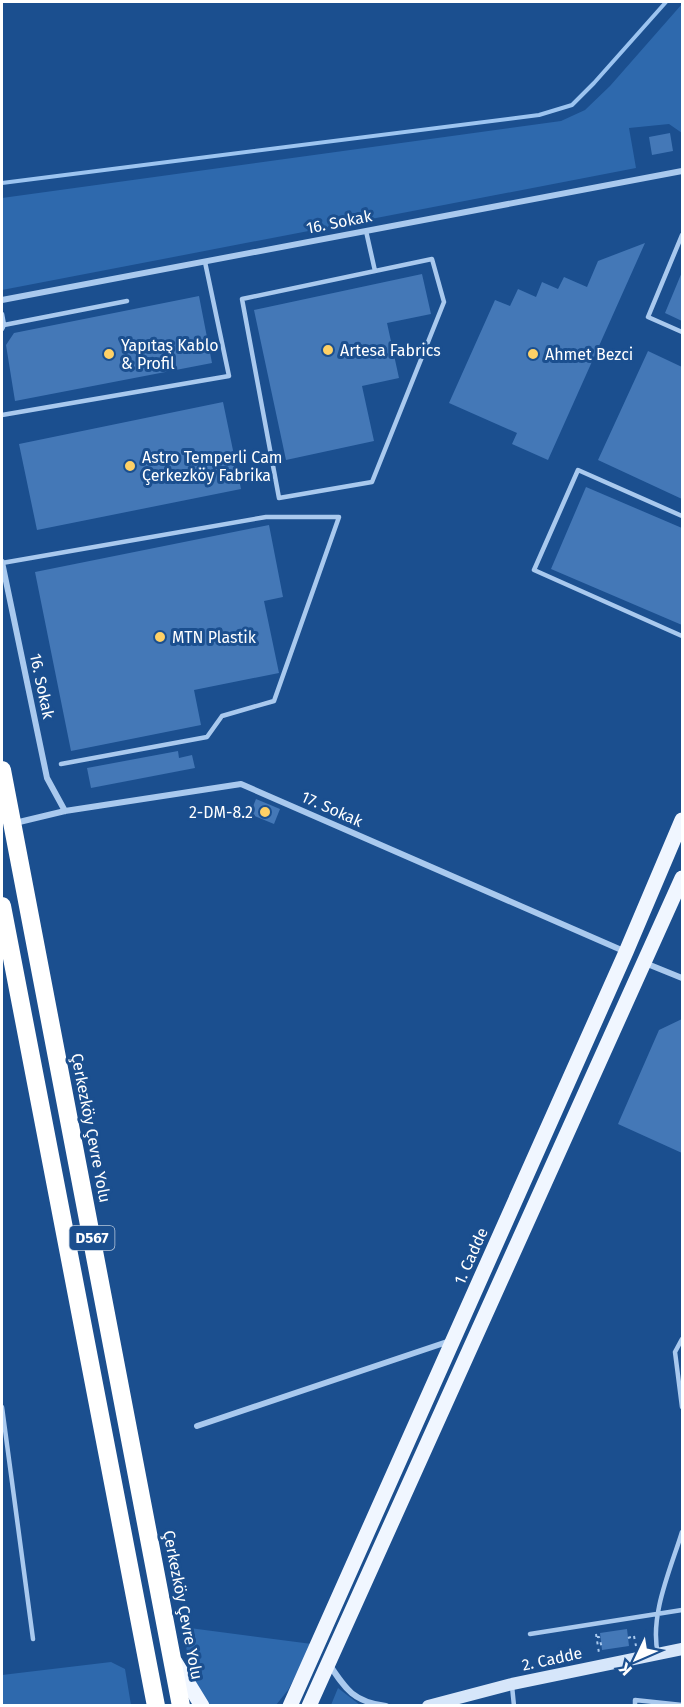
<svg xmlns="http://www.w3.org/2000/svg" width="684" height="1707" font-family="'Fira Sans',sans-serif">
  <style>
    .green { fill: #2e69ad }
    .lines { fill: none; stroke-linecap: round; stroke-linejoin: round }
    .stream { stroke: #9cc4f0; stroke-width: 4 }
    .building { fill: #4478b7 }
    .path { stroke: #a9c9ee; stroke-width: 2; stroke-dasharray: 3 4.5; stroke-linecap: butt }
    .lane { stroke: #a9c9ee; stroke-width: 4.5 }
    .street { stroke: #a9c9ee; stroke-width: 6 }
    .secondary { stroke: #d6e6fa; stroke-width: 12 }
    .primary { stroke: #f0f6ff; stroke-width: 15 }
    .highway { stroke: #fff; stroke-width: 18 }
    .poi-dot { fill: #ffd166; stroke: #1b4f8f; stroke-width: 2 }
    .labels { text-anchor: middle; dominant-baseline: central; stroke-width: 6; stroke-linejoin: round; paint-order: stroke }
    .shield { fill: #1b4f8f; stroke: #bbcadd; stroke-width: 1.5 }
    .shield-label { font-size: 15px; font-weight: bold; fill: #fff }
    .street-label { font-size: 16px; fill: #fff; stroke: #1b4f8f }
    .poi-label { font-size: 16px; fill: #fff; stroke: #1b4f8f; text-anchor: start }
  </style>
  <rect width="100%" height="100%" fill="#1b4f8f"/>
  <path class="green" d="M682,4V133L669,124L629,128L636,168L2,290V198L561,121L585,110L610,86Z
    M182,1627L312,1644L288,1690L276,1705H207L193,1681Z
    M111,1662L125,1669L131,1705H2V1675Z
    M338,1688L360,1705H331Z"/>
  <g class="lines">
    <path class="stream" d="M2,183L539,115L572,105L594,83L666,2"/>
  </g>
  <path class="building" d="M670,133L673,151L652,155L649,137Z
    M645,243L548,460L512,444L517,433L449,403L495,300L510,306L518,289L536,297L542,282L558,289L564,277L587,287L598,261Z
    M682,272V321L665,313Z
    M422,274L431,314L387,323L399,378L362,386L374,441L286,460L254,310Z
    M199,296L212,363L15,401L6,345L14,333Z
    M648,351L682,367V499L598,460Z
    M223,402L241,489L37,530L19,444Z
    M586,487L682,528V625L551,569Z
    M269,525L283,597L264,601L279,673L194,690L201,725L71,751L35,572Z
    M178,751L179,758L192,755L195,768L91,788L87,768Z
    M256,799L280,809L274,824L250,814Z
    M682,1019V1153L618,1124L659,1030Z
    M627,1629L629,1646L602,1650L600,1633Z"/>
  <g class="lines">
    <path class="path" d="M596,1634L599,1653
      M634,1636L636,1646
      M597,1637H599L602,1648
      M628,1638L634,1636"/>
    <path class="lane" d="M366,231L375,271
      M682,235L648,317L682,332
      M432,259L444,302L372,482L279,498L242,299Z
      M2,314L4,325
      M2,329L4,325L127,301
      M2,415L229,376L205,262
      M682,516L578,470L534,570L682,636
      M2,563L266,517H339L274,701L222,716L207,737L61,764
      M682,1339L675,1352L682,1407
      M2,1407L33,1639
      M530,1634L682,1610
      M658,1654C649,1616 671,1568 682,1532
      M512,1686L514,1706
      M635,1706V1700L682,1705"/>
    <path class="street" d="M2,300L682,171
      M2,562L47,778L65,811
      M15,823L65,811L241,784L626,952
      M645,963L682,978
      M197,1426L450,1341
      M329,1664C346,1690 354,1702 386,1706"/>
    <path class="secondary" d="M428,1706L512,1684L682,1649"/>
    <path class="primary" d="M175,1662L202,1706
      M290,1706L626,952L682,820
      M309,1706L682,878"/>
    <path class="highway" d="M2,770L181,1706
      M2,906L156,1706"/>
  </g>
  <g class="poi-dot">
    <circle cx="328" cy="350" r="6"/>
    <circle cx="109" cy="354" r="6"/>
    <circle cx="533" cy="354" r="6"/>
    <circle cx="130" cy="466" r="6"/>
    <circle cx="160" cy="637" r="6"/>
    <circle cx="265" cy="812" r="6"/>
  </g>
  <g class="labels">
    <rect class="shield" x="69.5" y="1226" width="45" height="24" rx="4.5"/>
    <g class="shield-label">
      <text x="92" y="1238">D567</text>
    </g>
    <g class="street-label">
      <text transform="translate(339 222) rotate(-11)">16. Sokak</text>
      <text transform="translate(42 686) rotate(78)">16. Sokak</text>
      <text transform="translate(332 809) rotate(24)">17. Sokak</text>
      <text transform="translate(91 1128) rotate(79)">Çerkezköy Çevre Yolu</text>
      <text transform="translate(471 1256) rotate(-66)">1. Cadde</text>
      <text transform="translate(183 1605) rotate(79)">Çerkezköy Çevre Yolu</text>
      <text transform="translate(552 1659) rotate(-12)">2. Cadde</text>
    </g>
    <g class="poi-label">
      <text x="121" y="345">Yapıtaş Kablo<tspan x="121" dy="18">&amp; Profil</tspan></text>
      <text x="340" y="350">Artesa Fabrics</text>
      <text x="545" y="354">Ahmet Bezci</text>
      <text x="142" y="457">Astro Temperli Cam<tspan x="142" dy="18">Çerkezköy Fabrika</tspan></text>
      <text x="172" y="637">MTN Plastik</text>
      <text x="253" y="812" text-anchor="end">2-DM-8.2</text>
    </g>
  </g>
  <rect width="684" height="1707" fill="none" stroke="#ffffff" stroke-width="6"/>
  <g transform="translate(636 1659) rotate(226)" stroke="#1b4f8f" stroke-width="4.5" paint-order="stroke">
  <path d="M0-4.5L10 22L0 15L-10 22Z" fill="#ffffff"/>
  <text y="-9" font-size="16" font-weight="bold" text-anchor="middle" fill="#ffffff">K</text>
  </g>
</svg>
